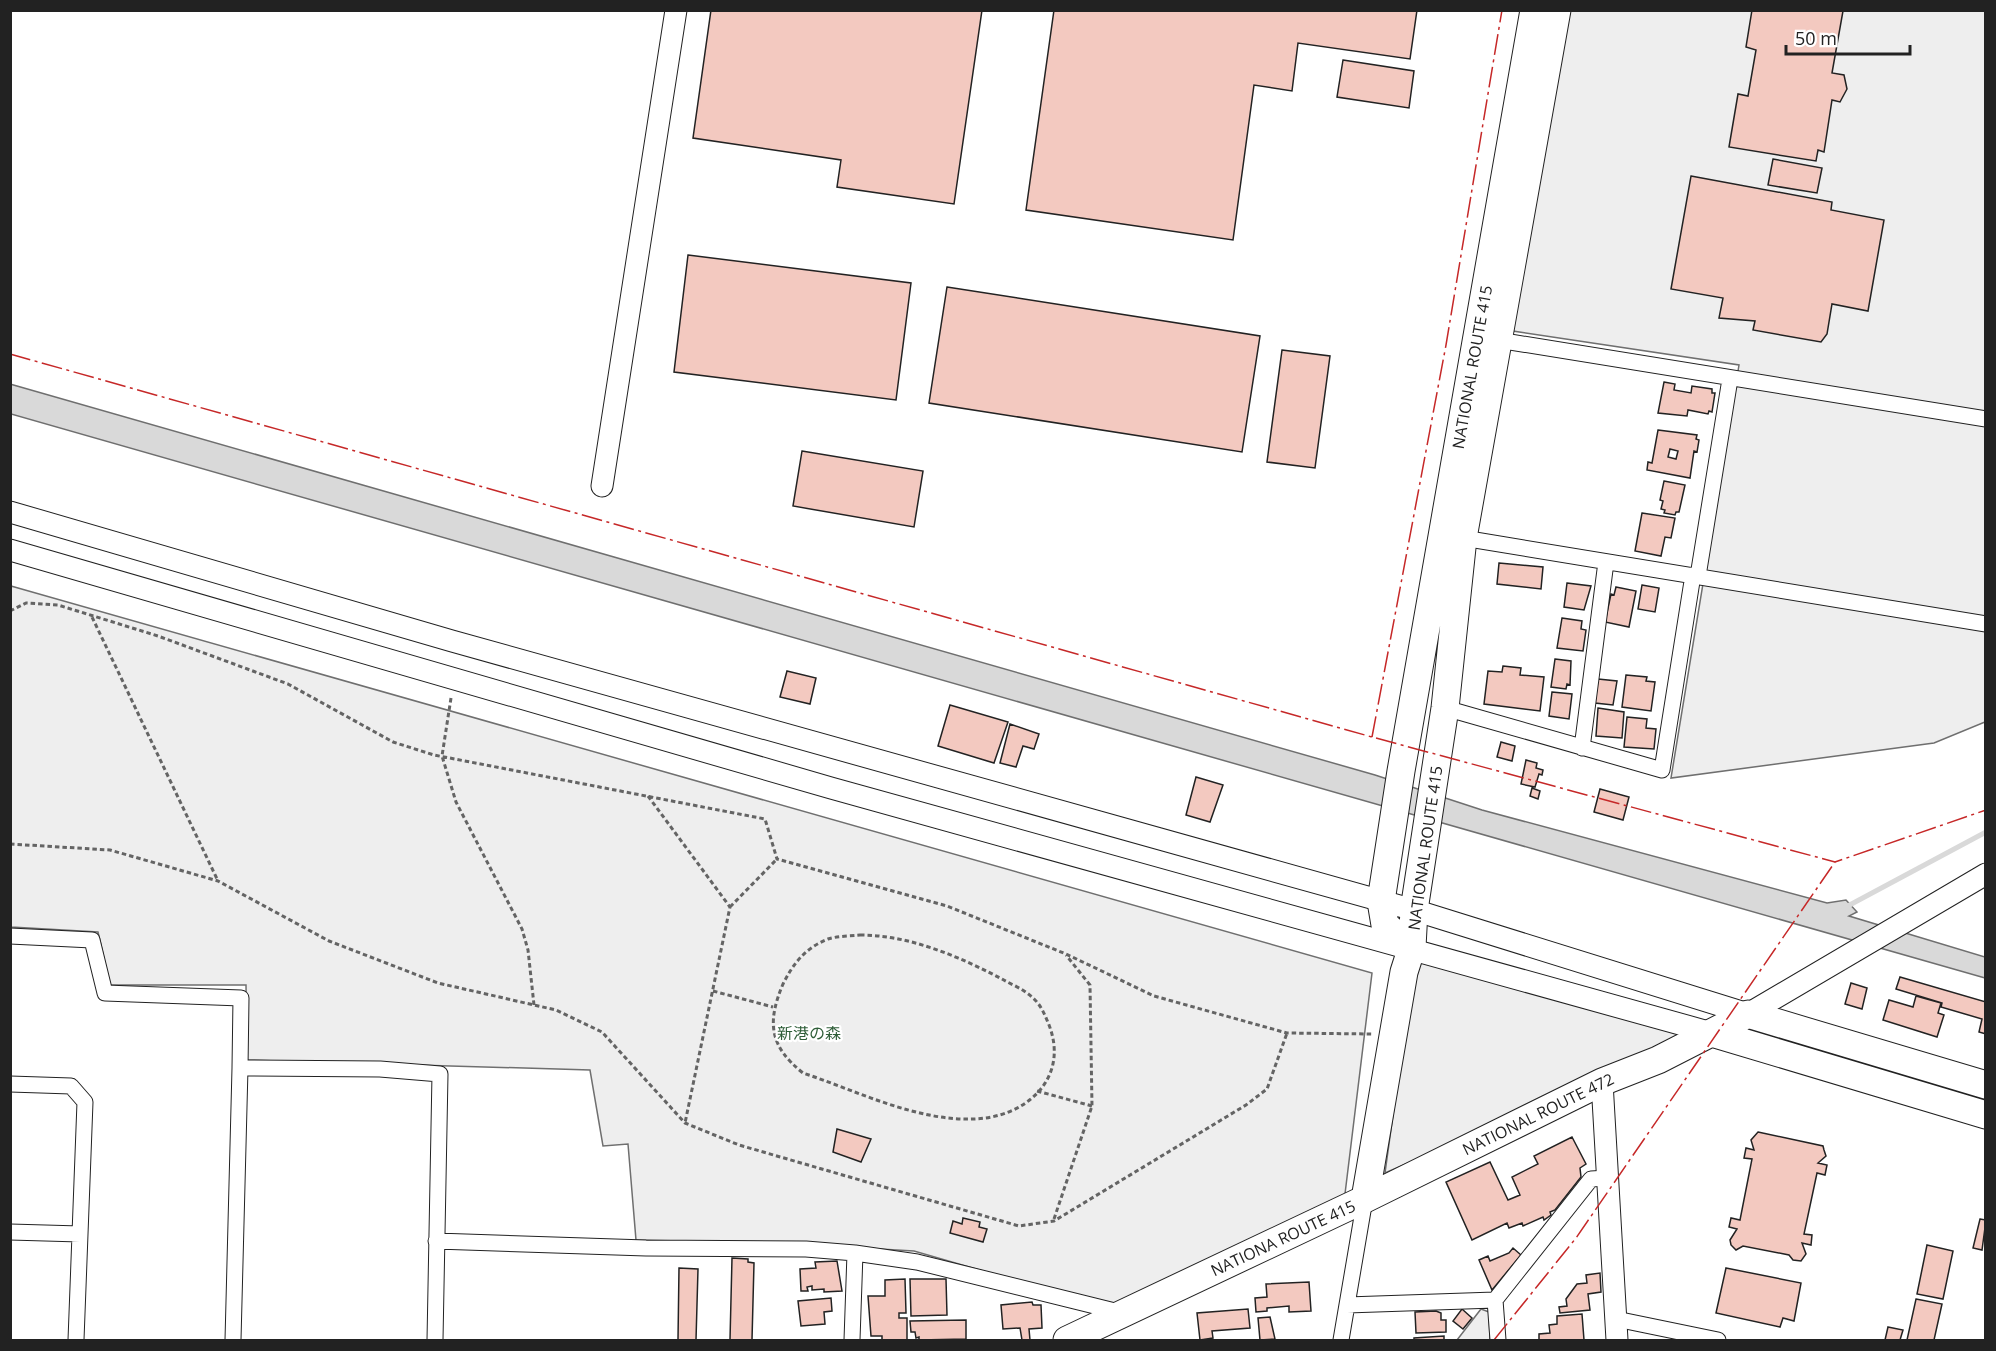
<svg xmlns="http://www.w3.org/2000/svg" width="1996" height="1351" font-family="'Open Sans','Noto Sans JP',sans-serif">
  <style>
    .green { fill: #eee; stroke: #6f6f6f; stroke-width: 1.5 }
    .water { fill: #d9d9d9; stroke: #6f6f6f; stroke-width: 1.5 }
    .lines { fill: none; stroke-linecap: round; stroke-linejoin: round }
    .stream { stroke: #d9d9d9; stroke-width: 5 }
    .building { fill: #f3c9c0; stroke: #222; stroke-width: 1.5; fill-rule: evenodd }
    .street-casing { stroke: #222; stroke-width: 17 }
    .secondary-casing { stroke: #222; stroke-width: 23 }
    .highway-casing { stroke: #222; stroke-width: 29 }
    .path { stroke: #646464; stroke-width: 3; stroke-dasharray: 4.5 3; stroke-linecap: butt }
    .street { stroke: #fff; stroke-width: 15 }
    .secondary { stroke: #fff; stroke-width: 21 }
    .highway { stroke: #fff; stroke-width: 27 }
    .power { stroke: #c62828; stroke-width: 1.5; stroke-dasharray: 21 4.5 3 4.5; stroke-linecap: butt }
    .labels { text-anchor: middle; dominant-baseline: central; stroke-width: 4.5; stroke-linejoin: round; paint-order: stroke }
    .street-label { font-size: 16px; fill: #222; stroke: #fff }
    .park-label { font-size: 16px; fill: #2f5e38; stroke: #fff }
  </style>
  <rect width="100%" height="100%" fill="#fff"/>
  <path class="green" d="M1564,11H1985V722L1934,743L1671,778L1739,365L1513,331Z
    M11,586L1372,973L1344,1202L1114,1309L914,1251L776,1243L636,1240L628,1144L603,1146L590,1070L247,1060L246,985H110L98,932L11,927Z
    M1415,955L1700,1037L1385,1173Z
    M1481,1309L1489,1312L1490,1340H1457Z"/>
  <path class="water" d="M10,384L1375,775L1482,810L1827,903L1846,900L1857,912L1849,916L1985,957V978L11,414Z"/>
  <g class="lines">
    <path class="stream" d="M1844,908L1986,832"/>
  </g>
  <path class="building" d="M711,10H982L954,204L837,187L841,160L693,138Z
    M1054,10H1417L1410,59L1298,43L1292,91L1254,85L1233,240L1026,210Z
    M1752,10L1843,11L1832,73L1844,75L1847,89L1840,102L1832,100L1824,152L1818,150L1816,161L1729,147L1738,94L1748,96L1756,50L1746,47Z
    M1343,60L1414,71L1409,108L1337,97Z
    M1773,159L1822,168L1817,193L1768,185Z
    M1691,176L1832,202L1831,210L1884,220L1868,311L1832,304L1827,334L1821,342L1753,330L1755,321L1719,318L1723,298L1671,289Z
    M688,255L911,283L896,400L674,372Z
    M947,287L1260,336L1242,452L929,403Z
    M1282,350L1330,356L1315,468L1267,462Z
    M1664,382L1675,384L1674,390L1691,393L1692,386L1712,389V393H1715L1712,412L1709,411L1708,414L1688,410L1687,416L1658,413Z
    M1658,430L1697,435L1696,439L1699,440L1697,452L1694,451L1690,478L1647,470L1648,462L1652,463ZM1670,449L1678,451L1676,459L1668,457Z
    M802,451L923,471L914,527L793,506Z
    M1664,481L1685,485L1679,512H1676L1675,515L1664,513L1665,510L1661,509L1663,501L1660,500Z
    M1642,513L1675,518L1671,538L1665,537L1661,556L1635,551Z
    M1499,563L1543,567L1541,589L1497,584Z
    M1567,583L1591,586L1584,610L1564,607Z
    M1642,585L1659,588L1655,612L1638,609Z
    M1616,587L1636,591L1629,627L1605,622L1611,594L1614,595Z
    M1562,618L1582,621L1581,629L1586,630L1583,651L1557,648Z
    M1555,659L1571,661L1570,685L1567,684L1566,689L1551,687Z
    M1503,666L1521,668L1520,675L1544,677L1540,711L1484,704L1488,671L1502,672Z
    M787,671L816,678L810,704L780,697Z
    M1626,675L1647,677L1646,681L1655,682L1651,711L1622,707Z
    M1598,679L1617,681L1613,705L1595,703Z
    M1552,692L1572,694L1569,719L1549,716Z
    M950,705L1008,722L994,763L938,746Z
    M1598,708L1624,712L1622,738L1596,736Z
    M1627,717L1647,719L1646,728L1656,729L1654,749L1624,747Z
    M1010,724L1039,734L1034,749L1023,746L1016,767L1000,763Z
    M1501,742L1515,746L1512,761L1497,757Z
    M1526,760L1537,763L1536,768L1543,770L1542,775L1539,774L1535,787L1521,784Z
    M1196,777L1223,785L1210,822L1186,815Z
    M1532,788L1540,791L1538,799L1530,796Z
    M1600,789L1629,797L1623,820L1594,812Z
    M1900,977L1986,1002V1034L1979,1032L1982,1019L1941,1007L1942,1003L1896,989Z
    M1851,983L1867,988L1862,1009L1845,1004Z
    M1916,996L1941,1003L1938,1013L1944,1015L1937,1037L1883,1020L1889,1000L1913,1007Z
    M837,1129L871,1139L861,1162L833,1152Z
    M1758,1132L1823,1146L1824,1150L1826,1156L1818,1163L1827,1165L1825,1175L1817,1173L1804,1234L1812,1235L1811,1245L1802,1243L1806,1254L1801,1261L1793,1260L1789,1255L1743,1246L1736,1250L1731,1245L1730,1240L1737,1229L1729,1227L1731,1218L1740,1220L1752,1159L1744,1158L1746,1148L1754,1150L1751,1140Z
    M1572,1137L1586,1164L1580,1168L1581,1177L1555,1210L1550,1212L1551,1215L1544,1220L1543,1217L1523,1226L1522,1223L1509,1228L1507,1223L1472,1240L1446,1182L1490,1162L1508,1200L1520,1195L1512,1177L1538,1164L1534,1156Z
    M963,1218L980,1222L979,1227L987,1229L983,1242L950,1233L953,1221L962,1224Z
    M1980,1219L1986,1220L1982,1250L1973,1248Z
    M1927,1245L1953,1251L1943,1299L1917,1294Z
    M1513,1248L1521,1255L1492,1290L1479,1260L1488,1256L1490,1261L1509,1253Z
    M732,1258L748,1259V1262L754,1263L752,1340H730Z
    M837,1261L842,1291L824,1292V1289L812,1290V1286L807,1287L808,1291H801L800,1269L816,1268L815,1262Z
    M679,1268L698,1269L696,1340H678Z
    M1726,1268L1801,1283L1794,1321L1783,1318L1780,1327L1716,1313Z
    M1600,1273L1601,1292L1588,1294L1590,1310L1560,1313L1559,1307L1567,1306L1566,1299L1577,1284L1587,1283L1586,1275Z
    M905,1279L906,1313H899V1318H907V1340H882V1336H871L868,1296H885V1280Z
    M910,1279H946L947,1315L911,1316Z
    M1309,1282L1311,1311L1289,1312V1306L1267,1308V1311L1256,1312L1255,1298L1267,1297L1266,1284Z
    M831,1298L832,1311L824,1312L825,1324L801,1326L798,1301Z
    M1916,1299L1942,1304L1934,1340H1907Z
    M1032,1302L1033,1305H1041L1042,1328L1029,1329L1030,1340H1022L1020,1328L1003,1329L1001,1305Z
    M1248,1309L1250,1328L1212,1331L1213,1338L1200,1340L1197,1313Z
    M1462,1309L1472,1318L1463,1329L1453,1321Z
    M1436,1311L1441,1313V1320H1446V1332L1416,1333L1415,1312Z
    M1582,1314L1584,1340H1539V1334L1550,1333L1549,1325L1557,1324V1316Z
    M1270,1317L1275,1339L1260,1340L1258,1318Z
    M966,1320V1339L919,1340V1337L916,1338L915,1332H911L910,1321Z
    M1888,1327L1903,1330L1900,1340H1885Z
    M1444,1336V1340H1414V1338Z"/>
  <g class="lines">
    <g class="street-casing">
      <path id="street" d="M1498,340L1986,419
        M1463,538L1986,624
        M1698,576L1730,379
        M1445,708L1662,770L1693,575
        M1582,748L1606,562
        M10,936L92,940L105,993L241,998L240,1068L380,1069L440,1074L435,1340
        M10,1084L71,1086L85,1102L76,1340
        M10,1232L80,1234
        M436,1241L646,1248L806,1249L855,1253L917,1262L1123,1313
        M1347,1305L1495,1300
        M1616,1319L1718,1340
        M233,1340L240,1068
        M852,1340L855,1253
        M1341,1340L1365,1199
        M1498,1340L1495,1300L1591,1179L1608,1178"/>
    </g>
    <g class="secondary-casing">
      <path id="secondary" d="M602,486L676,10
        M10,512L452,641L1414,910L1748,1014L1986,874
        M10,550L831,788L1712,1033
        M1602,1082L1617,1340"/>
    </g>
    <g class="highway-casing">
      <path id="highway" d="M1412,947L1385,925L1381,901L1401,771L1534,10
        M1712,1033L1986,1115
        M1365,1199L1404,972L1412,947L1414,910L1445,708L1463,538L1557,10
        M1067,1340L1365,1199L1602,1082L1658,1060L1748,1014L1986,1085"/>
    </g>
    <path class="path" d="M10,611L26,603L58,605L158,636L288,684L393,742L434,755L765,819L777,859L947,906L1066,954L1154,996L1287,1033L1373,1034
      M92,617L218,881
      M451,698L442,756L456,802L522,929L528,950L534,1005
      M648,796L730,907L685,1123
      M10,844L110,850L218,881L329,941L438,983L556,1010L602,1032L685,1123L739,1145L1019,1226L1054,1221L1246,1105L1267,1089L1287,1033
      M730,907L777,859
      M860,935C909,935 958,956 1002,979C1012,985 1024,989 1033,998C1041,1005 1045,1015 1049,1025C1070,1079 1025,1118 973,1119C916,1121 857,1091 803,1073C769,1046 767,1022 783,984C793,964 805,948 828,939C837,936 850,936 860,935Z
      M713,991L773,1007
      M1037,1091L1092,1106
      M1054,1219L1092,1106L1090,985L1066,955"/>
    <use href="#street" class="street"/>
    <use href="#secondary" class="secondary"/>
    <use href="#highway" class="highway"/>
    <path class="power" d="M10,354L1372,737L1835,862L1986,810
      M1372,737L1446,345L1502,10
      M1494,1340L1576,1238L1835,862"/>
  </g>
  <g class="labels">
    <g class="street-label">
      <text transform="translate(1472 367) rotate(-80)">NATIONAL ROUTE 415</text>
      <text transform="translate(1425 848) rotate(-82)">NATIONAL ROUTE 415</text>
      <text transform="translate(1538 1114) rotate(-26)">NATIONAL ROUTE 472</text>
      <text transform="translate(1283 1238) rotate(-25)">NATIONA ROUTE 415</text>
    </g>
    <g class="park-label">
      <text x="809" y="1033">新港の森</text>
    </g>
  </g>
  <rect width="1996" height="1351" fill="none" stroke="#222222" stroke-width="24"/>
  <path d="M1786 45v9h124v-9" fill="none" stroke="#222222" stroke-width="3"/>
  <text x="1795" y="45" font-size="18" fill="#222222" stroke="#ffffff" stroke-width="4.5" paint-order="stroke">50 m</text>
</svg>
